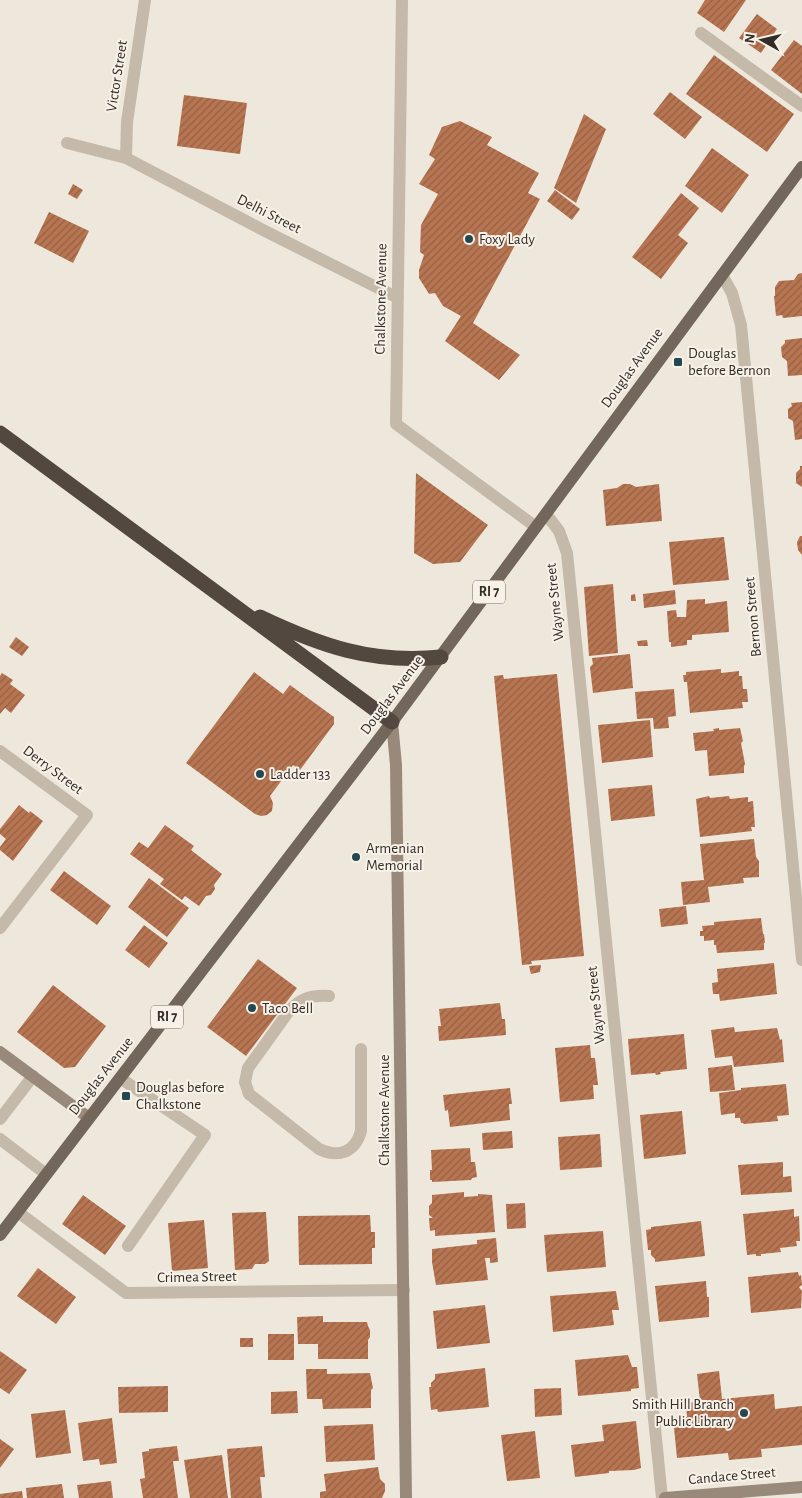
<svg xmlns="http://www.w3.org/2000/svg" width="802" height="1498" font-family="'Alegreya Sans',sans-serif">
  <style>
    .building { fill: url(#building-hatch) }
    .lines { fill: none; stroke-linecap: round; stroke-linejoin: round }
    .lane { stroke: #c5b9a9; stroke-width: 12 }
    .street { stroke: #c5b9a9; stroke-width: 12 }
    .secondary { stroke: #98897b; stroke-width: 12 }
    .primary { stroke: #73665b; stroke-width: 12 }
    .highway { stroke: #534840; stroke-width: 15 }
    .poi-dot { fill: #23484f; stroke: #f7f1e8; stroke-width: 2 }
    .labels { text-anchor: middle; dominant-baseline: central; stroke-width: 4; stroke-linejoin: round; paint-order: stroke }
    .shield { fill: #f7f1e8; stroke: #6e6862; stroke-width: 1 }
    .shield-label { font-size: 14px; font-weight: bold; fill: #332d28 }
    .street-label { font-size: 15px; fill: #332d28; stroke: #f7f1e8 }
    .poi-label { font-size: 15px; fill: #332d28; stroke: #f7f1e8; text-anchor: start }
  </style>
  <defs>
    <pattern id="building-hatch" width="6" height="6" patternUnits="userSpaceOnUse" patternTransform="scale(1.25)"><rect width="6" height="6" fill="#b77552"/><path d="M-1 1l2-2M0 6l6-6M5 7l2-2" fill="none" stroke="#956044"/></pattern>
  </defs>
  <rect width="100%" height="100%" fill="#eee8dc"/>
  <path class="building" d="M705,0H746L724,32L697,13Z
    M757,14L777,29L761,53L739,38Z
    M794,40L802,46V94L771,70Z
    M714,55L794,114L767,152L686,94Z
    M670,92L702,117L685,139L653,114Z
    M184,95L247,103L240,154L177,146Z
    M584,114L606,129L576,203L554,188Z
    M460,121L492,137L487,145L539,173L528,193L540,199L473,323L520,355L499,380L445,341L461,316L443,306L435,293L429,294L419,278V270L424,255L420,252L421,225L438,194L419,184L435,159L429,155L442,127Z
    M712,148L749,175L722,213L685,186Z
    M73,184L83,190L77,199L68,194Z
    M555,190L580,209L572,220L547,201Z
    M681,193L699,208L678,235L688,243L661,279L632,257Z
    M49,212L89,231L73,263L34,243Z
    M802,273V316L783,318L782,315L776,316L774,296H775V287L779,281L794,280L798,274Z
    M802,338V375L788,376L787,361L782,357L781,347L785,343V340Z
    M802,402V439L795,440L793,421L788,418V409L792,406L791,403Z
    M800,466H802V487L796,483V473L800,469Z
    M416,473L488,525L460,562L433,564L414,553Z
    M623,484H630L636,487L659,484L662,521L606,526L603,490L617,488Z
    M800,536H802V555L798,550L797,542Z
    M724,537L729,580L673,585L669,542Z
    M613,584L618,653L589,656L584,587Z
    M675,590L676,604L644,608L643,594Z
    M635,594L636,601H631V595Z
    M705,599V604L727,601L729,632L692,635V640H687V645L671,647V642H669L667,611L676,610L677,617H686L687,600Z
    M16,637L29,647L22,656L9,647Z
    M647,640L648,646H638L637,641Z
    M630,654L633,688L593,693L590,667L593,664L592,658Z
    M721,669V673L739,671V676H742L743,689H747L748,702H742L743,708L690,713L687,682H684L683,675H686V672Z
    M254,672L283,694L290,685L334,717V724L300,770L293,765L270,796L273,803L272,811L267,815L261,816L255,814L186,763Z
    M2,673L13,680L10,684L25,695L11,713L5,708L0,714V676Z
    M557,674L584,956L531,961L532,964L522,965L494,676L503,675L504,679Z
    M674,689L676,716L668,717L669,728L654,729L653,718L637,719L635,692Z
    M650,720L653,757L602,763L598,725Z
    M719,728V730L740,728L743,741L741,743L745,764L744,766V773L709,776L707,750L695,751L693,733L714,731L713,729Z
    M652,785L655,816L611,821L608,789Z
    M709,796L710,798L729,796L730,799L748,797V802L753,801L755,827H751L752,831L700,837L696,799Z
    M19,805L29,813L30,811L43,821L13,861L0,850V847L6,839L0,834V829Z
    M165,825L194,846L191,850L222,874L214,885L215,889L211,895L206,896L199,906L185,896L182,900L160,884L164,879L130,854L139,842L148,848Z
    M754,839L756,857L759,861V877L743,878L744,883L708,887L710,902L683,905L681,882L704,880L700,844Z
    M64,871L111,906L97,925L50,890Z
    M149,878L189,908L167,937L128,907Z
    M686,906L688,924L661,927L659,909Z
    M761,918L763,934H764L765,943H764V950L717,953L716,945H714V940L704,941V936H700V931H703L702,926L714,925V922Z
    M144,925L168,943L149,968L125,950Z
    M258,959L297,988L246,1056L207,1027Z
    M774,963L777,994L720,1001L719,994H713L712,983L718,982L717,969Z
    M541,965L540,972L531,974L529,966Z
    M53,985L106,1026L75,1067L64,1068L17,1032Z
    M500,1003L502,1019H505L506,1035L439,1041L438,1026H441L439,1009Z
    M734,1027L735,1032L777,1028L780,1040L782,1039L784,1062L734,1067L732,1056L715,1058L711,1030Z
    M684,1034L687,1069L660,1072L661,1074L656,1075L655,1073L631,1075L628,1039Z
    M590,1045L591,1058H595L598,1085H593L594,1099L560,1102L555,1048Z
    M732,1065L735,1090L710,1092L708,1068Z
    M786,1084L789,1115L777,1116L778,1121L744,1124L743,1123H741L740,1118H735V1113L721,1115L719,1093L741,1090V1088Z
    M510,1088L512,1104H509L510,1120L450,1127L448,1110L445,1111L443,1095Z
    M682,1111L686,1154L644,1159L640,1115Z
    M512,1131L513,1148L483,1150L482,1133Z
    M600,1134L602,1167L560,1170L558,1137Z
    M470,1148L471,1162H475L477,1177L472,1178L471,1180L432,1182V1180H430V1170H432L431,1150Z
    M783,1162V1177L791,1176L792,1192L741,1195L738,1165Z
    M464,1192V1197L478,1196V1194L492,1195L495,1232L435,1236V1230L430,1231L429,1218H433L429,1215V1206L432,1203V1195Z
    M83,1195L126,1226L105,1255L62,1224Z
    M525,1203L526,1228L507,1229L506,1204Z
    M794,1209V1217L799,1216L800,1241H796L797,1246L780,1248L781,1252L761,1254V1256H756V1254L747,1255L743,1214Z
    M266,1212L269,1261L265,1264H255L252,1269L235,1270L232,1213Z
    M370,1215L371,1232H375V1248H372V1264L299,1265L298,1216Z
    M204,1220L208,1268L172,1271L168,1223Z
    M701,1221L705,1256L655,1262V1259L651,1255V1250H648L646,1230L651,1229V1227Z
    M603,1231L606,1267L547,1272L544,1235Z
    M496,1238L498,1262L490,1263V1258H485L488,1280L436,1285L432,1262V1249L477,1244V1240Z
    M38,1268L76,1297L56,1324L17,1296Z
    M798,1272L799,1276L801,1275L802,1285L799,1287L802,1291L801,1308L751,1313L748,1277Z
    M706,1281L707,1297H709V1317L659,1322L655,1286Z
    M616,1291L619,1310H612L614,1325L553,1332L550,1296Z
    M485,1305L490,1343L437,1349L433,1311Z
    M323,1316V1322H367L368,1326L370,1330V1337L368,1340V1359H318V1344H298L297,1317Z
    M268,1334H294V1360H268Z
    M240,1338H253V1347H240Z
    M0,1351L27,1370L9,1394L0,1388Z
    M628,1355L632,1367H637L639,1388L631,1389V1391L578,1396L575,1360Z
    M485,1368L489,1407L438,1412L437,1409L431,1410L429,1387H431V1383L435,1379V1374Z
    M306,1369H327V1374L370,1373L373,1388L371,1390V1408L323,1409L322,1399H307Z
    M719,1371L722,1399L774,1394L775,1409L802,1406V1445L761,1449L762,1457L729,1460L728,1453L677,1458L673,1418L687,1417L686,1403L700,1401L697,1374Z
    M168,1386V1412L119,1413L118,1387Z
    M561,1388L562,1415L535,1417L534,1389Z
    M297,1391L298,1413L271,1414V1392Z
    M65,1410L71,1453L36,1458L31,1414Z
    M112,1418L117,1463L100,1465L99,1459L83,1461L78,1423Z
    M636,1421L641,1468L634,1470L609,1471V1473L575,1477L571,1445L604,1441L602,1425Z
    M373,1424L375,1460L326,1462L324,1426Z
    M535,1431L540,1478L507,1481L501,1435Z
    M0,1439L14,1449L0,1468Z
    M177,1446L179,1461H173L178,1498H143L140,1479L145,1478L142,1452L149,1451V1449Z
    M262,1446L265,1477H260L262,1498H231L227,1449Z
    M222,1455L228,1498H190L184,1460Z
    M378,1467L380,1479L385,1484V1491L382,1498H320V1492L326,1491L324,1474Z
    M111,1481L113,1498H79L77,1485Z
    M62,1484L64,1498H27L26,1488Z
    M22,1491L23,1498H0V1494Z"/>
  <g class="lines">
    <path class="lane" d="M329,996C312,995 301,998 289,1011L248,1068L245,1082L249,1094L319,1149C338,1158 355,1153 361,1131V1049
      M120,1078L205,1135L128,1246
      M0,1119L33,1076
      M0,1139L46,1174"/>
    <path class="street" d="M402,0L396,424L536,527
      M701,33L802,106
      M67,143L126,158L263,230L398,298
      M126,158L127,122L145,0
      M722,275L732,293L741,325L802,960
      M546,514L559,531L567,553L662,1498
      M0,751L87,815L0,928
      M18,1212L126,1293L404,1290"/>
    <path class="secondary" d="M392,722L396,765L406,1498
      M0,1052L89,1118
      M665,1498L802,1487"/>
    <path class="primary" d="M0,1235L392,722L802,167"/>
    <path class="highway" d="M0,433L392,722
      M260,617C321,646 372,664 441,657"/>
  </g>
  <g class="poi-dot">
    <circle cx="469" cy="239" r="5"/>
    <rect x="673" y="357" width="10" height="10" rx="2.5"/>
    <circle cx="260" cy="774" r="5"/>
    <circle cx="356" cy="857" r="5"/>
    <circle cx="252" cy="1008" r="5"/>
    <rect x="121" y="1091" width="10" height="10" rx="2.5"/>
    <circle cx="744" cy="1413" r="5"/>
  </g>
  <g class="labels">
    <g class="shield">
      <rect x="473" y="580.5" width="32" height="23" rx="4"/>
      <rect x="151" y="1005.5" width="32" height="23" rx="4"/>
    </g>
    <g class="shield-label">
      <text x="489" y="592">RI 7</text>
      <text x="167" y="1017">RI 7</text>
    </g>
    <g class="street-label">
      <text transform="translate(117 76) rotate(-81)">Victor Street</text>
      <text transform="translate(269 214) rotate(27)">Delhi Street</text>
      <text transform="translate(381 299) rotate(-89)">Chalkstone Avenue</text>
      <text transform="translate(632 368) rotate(-54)">Douglas Avenue</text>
      <text transform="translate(555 602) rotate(-96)">Wayne Street</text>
      <text transform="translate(753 617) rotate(-95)">Bernon Street</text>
      <text transform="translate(392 695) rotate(-53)">Douglas Avenue</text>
      <text transform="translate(53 770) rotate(37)">Derry Street</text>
      <text transform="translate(596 1005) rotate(-96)">Wayne Street</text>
      <text transform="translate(101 1076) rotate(-52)">Douglas Avenue</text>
      <text transform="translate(384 1110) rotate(-90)">Chalkstone Avenue</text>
      <text transform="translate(197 1277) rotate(-1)">Crimea Street</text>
      <text transform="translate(732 1476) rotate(-5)">Candace Street</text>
    </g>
    <g class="poi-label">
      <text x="479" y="239">Foxy Lady</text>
      <text x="688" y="353">Douglas<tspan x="688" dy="17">before Bernon</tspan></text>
      <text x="270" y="774">Ladder 133</text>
      <text x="366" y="848">Armenian<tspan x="366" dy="17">Memorial</tspan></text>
      <text x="262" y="1008">Taco Bell</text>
      <text x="136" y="1087">Douglas before<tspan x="136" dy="17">Chalkstone</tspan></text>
      <text x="734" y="1404" text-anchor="end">Smith Hill Branch<tspan x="734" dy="17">Public Library</tspan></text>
    </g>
  </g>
  <g transform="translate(762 40) rotate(278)" stroke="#f7f1e8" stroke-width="4" paint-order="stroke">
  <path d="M0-4L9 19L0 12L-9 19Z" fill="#332d28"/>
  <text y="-8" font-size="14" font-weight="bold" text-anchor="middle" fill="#332d28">N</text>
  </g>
</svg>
